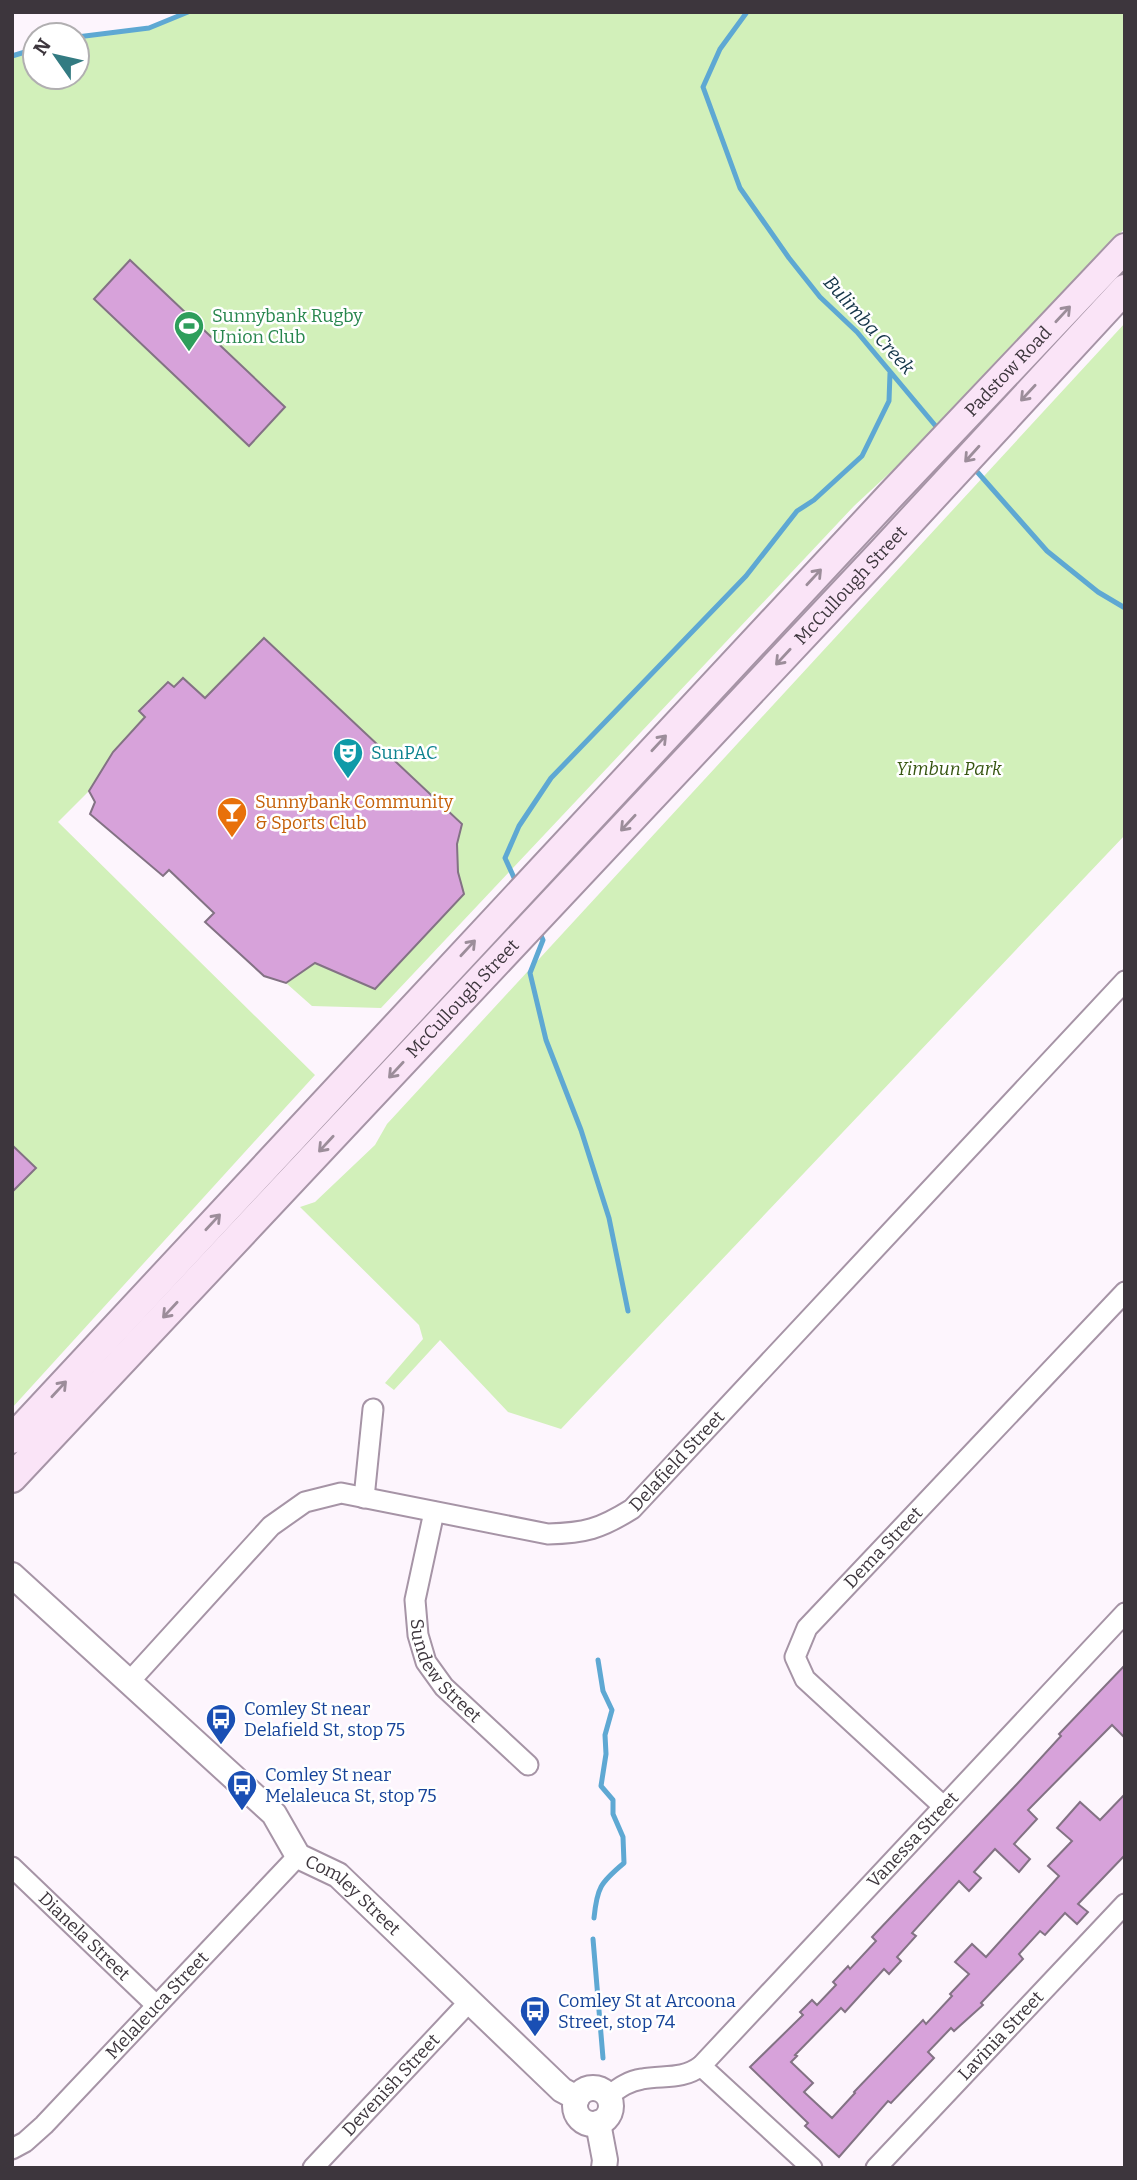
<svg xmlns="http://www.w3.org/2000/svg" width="1137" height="2180" font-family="Bitter,serif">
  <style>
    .green { fill: #d2f0ba }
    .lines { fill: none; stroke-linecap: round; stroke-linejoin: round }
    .stream { stroke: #5ea8d3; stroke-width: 5 }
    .building { fill: #d7a2da; stroke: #837284; stroke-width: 2 }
    .minor-casing { stroke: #a694a6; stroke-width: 23 }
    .tertiary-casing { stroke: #a694a6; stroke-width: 28 }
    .secondary-casing { stroke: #a694a6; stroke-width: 32 }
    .minor { stroke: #fff; stroke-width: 19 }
    .tertiary { stroke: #fff; stroke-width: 24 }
    .secondary { stroke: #fae4f7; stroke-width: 28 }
    .oneway { stroke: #9c8d9a }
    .labels { text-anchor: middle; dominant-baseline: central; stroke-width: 5; stroke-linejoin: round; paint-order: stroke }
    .leisure-label { font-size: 18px; fill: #27864d; stroke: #fff; text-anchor: start }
    .street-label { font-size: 18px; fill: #3d363d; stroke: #fff }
    .culture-label { font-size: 18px; fill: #0d838f; stroke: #fff; text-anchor: start }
    .park-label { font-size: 18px; font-style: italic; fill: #365510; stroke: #fff }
    .food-label { font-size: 18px; fill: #c56008; stroke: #fff; text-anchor: start }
    .transit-label { font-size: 18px; fill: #164399; stroke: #fff; text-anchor: start }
    .water-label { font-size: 19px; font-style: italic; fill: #143548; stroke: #fff }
  </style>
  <rect width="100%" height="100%" fill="#fdf5fd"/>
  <path class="green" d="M188,12H1124L1125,228L952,415L854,506L381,1008L312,1006L286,983L265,976L205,922L214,913L170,870L163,876L90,814L95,802L89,791L58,822L315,1075L12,1408V56L35,49V77H77V37L149,28Z
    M1125,323V835L561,1429L508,1412L440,1340L394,1390L385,1383L423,1339L419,1325L300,1207L315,1202L375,1145L387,1124Z"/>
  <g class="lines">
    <path class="stream" d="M747,12L720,49L703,87L740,188L789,258L820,297L857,332L939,430
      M77,37L149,28L188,12
      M12,56L35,49
      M972,466L1047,551L1098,592L1125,608
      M516,882L505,858L519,826L551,778L746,576L797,511L814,500L862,456L889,401L890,373
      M538,929L543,940L530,973L546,1040L581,1130L609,1218L628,1311
      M594,1918C597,1888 600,1883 624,1863L623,1837L613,1814V1800L601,1786L606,1754L605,1735L612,1710L603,1691L598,1660
      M593,1939L603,2058"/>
  </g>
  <path class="building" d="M130,260L285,407L249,446L94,299Z
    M264,638L462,824L457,844L458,872L464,894L375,989L315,963L286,983L264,976L205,922L214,913L169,870L163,876L90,814L95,802L89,791L113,752L145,717L139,711L168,682L174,687L183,678L205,698Z
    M12,1145L36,1168L12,1192Z
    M1125,1665V1738L1112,1725L1028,1810L1037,1819L1014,1844L1030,1859L1019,1872L995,1849L974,1872L981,1878L969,1891L959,1881L912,1933L916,1936L897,1957L901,1961L889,1974L884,1969L845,2012L841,2008L795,2055L797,2056L791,2062L813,2083L804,2092L832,2118L855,2093L854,2092L923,2020L926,2024L952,1996L950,1994L969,1974L955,1962L972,1944L986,1957L1059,1876L1048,1866L1072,1841L1057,1828L1080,1802L1100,1820L1125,1794V1855L1078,1904L1088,1912L1077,1924L1065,1913L1045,1935L1040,1931L1019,1954L1023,1959L981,2003L983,2005L954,2031L951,2028L928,2052L934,2058L891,2103L888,2101L839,2157L805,2126L808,2123L750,2067L803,2015L800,2012L812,2000L817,2005L836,1985L833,1982L848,1966L850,1969L876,1941L872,1937L1017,1784L1061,1736L1059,1734Z"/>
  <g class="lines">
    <g class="minor-casing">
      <g id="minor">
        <path d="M364,1498L373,1409"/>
        <path id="s1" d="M434,1512L415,1600L418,1635L426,1662L444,1687L528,1765"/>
        <path id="s2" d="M130,1681L271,1526L305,1502L341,1493L548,1534C585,1533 600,1529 632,1509L1125,981"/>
        <path id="s3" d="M943,1806L805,1679L795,1657L807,1628L1125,1292"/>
        <path id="s4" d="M12,1867L156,2005"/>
        <path id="s5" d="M701,2066L1125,1613"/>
        <path d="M608,2096C619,2088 628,2081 642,2079C664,2075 682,2080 701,2066L812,2168"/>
        <path id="s6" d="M12,2149L25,2142L44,2125L298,1856"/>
        <path id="s7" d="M313,2168L469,2002"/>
        <path id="s8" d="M876,2168L1125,1904"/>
      </g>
    </g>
    <g class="tertiary-casing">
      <g id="tertiary">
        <path id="s9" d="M12,1575L274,1814L298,1856L338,1875L562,2090L577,2098"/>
        <circle cx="593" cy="2106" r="18"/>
        <path d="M598,2123L605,2160L604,2168"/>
      </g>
    </g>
    <g class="secondary-casing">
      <g id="secondary">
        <path id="s10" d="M12,1439L890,496L1125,248"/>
        <path id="s11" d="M12,1478L882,552L1125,289"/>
      </g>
    </g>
    <use href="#minor" class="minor"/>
    <use href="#tertiary" class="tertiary"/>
    <use href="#secondary" class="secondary"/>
  </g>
  <defs><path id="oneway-shaft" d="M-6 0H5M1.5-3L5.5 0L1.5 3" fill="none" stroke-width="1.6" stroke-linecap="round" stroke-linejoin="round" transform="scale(1.75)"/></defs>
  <g class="oneway">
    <use href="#oneway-shaft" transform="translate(1063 314) rotate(-47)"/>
    <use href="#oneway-shaft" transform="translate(1028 393) rotate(133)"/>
    <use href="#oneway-shaft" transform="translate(972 454) rotate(132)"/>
    <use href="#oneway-shaft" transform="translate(814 577) rotate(-47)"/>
    <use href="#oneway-shaft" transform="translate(783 657) rotate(133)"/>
    <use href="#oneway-shaft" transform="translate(659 743) rotate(-47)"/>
    <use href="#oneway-shaft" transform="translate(628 823) rotate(133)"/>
    <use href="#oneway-shaft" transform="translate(468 948) rotate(-47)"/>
    <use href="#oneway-shaft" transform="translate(396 1070) rotate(133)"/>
    <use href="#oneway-shaft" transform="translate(326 1144) rotate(133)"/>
    <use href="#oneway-shaft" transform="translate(213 1222) rotate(-47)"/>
    <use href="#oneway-shaft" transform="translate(170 1310) rotate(133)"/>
    <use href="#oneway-shaft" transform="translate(59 1389) rotate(-47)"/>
  </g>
  <defs>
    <g id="stadium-pin" transform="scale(1.575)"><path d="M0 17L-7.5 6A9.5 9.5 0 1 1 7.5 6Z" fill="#2e9e5b" stroke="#fff"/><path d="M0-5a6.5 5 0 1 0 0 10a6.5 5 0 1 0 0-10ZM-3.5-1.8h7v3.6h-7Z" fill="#fff"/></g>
    <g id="theatre-pin" transform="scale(1.575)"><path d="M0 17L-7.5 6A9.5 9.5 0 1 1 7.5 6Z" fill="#0f9aa8" stroke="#fff"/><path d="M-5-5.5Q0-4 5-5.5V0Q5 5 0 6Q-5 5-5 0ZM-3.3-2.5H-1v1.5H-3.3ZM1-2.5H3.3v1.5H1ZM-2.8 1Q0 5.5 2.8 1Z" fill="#fff"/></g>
    <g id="bar-pin" transform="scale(1.575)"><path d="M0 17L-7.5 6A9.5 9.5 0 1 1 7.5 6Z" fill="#e8710a" stroke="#fff"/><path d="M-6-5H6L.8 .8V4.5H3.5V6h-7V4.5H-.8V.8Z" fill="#fff"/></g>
    <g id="bus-pin" transform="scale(1.575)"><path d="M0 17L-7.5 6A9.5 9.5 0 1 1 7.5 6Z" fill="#1a4fb4" stroke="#fff"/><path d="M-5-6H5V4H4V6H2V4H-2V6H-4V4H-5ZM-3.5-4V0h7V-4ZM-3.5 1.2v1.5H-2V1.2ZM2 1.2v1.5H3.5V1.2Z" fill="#fff"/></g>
  </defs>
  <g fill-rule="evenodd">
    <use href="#stadium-pin" x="189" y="326"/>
    <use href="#theatre-pin" x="348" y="753"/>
    <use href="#bar-pin" x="232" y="812"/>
    <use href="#bus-pin" x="221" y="1719"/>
    <use href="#bus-pin" x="242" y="1785"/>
    <use href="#bus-pin" x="535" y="2011"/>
  </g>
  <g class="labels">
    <g class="leisure-label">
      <text x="212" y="316">Sunnybank Rugby<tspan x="212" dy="21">Union Club</tspan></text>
    </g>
    <g class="street-label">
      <text stroke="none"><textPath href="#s10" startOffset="1460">Padstow Road</textPath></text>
      <text stroke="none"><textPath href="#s11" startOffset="1225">McCullough Street</textPath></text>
      <text stroke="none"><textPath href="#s11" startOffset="658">McCullough Street</textPath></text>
      <text stroke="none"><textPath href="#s2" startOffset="654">Delafield Street</textPath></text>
      <text stroke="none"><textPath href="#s3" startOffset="354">Dema Street</textPath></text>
      <text stroke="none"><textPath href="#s1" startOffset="170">Sundew Street</textPath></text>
      <text stroke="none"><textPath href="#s5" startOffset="310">Vanessa Street</textPath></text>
      <text stroke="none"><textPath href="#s9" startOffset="471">Comley Street</textPath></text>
      <text stroke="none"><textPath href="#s4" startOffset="100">Dianela Street</textPath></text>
      <text stroke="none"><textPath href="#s6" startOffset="205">Melaleuca Street</textPath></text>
      <text stroke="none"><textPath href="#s8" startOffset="182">Lavinia Street</textPath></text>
      <text stroke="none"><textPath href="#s7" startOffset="114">Devenish Street</textPath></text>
    </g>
    <g class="culture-label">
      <text x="371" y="753">SunPAC</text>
    </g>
    <g class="park-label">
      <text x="949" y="769">Yimbun Park</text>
    </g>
    <g class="food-label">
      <text x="255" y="802">Sunnybank Community<tspan x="255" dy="21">&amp; Sports Club</tspan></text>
    </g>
    <g class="transit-label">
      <text x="244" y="1709">Comley St near<tspan x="244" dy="21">Delafield St, stop 75</tspan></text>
      <text x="265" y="1775">Comley St near<tspan x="265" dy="21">Melaleuca St, stop 75</tspan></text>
      <text x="558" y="2001">Comley St at Arcoona<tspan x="558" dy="21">Street, stop 74</tspan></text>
    </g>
    <g class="water-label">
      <text transform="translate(869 325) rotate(48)">Bulimba Creek</text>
    </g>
  </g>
  <rect width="1137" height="2180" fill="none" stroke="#3d363d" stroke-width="28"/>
  <g transform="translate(56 56) rotate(304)"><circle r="33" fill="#ffffff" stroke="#b1afb1" stroke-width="2"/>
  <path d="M0-5L12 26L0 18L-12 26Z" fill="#337b82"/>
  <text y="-10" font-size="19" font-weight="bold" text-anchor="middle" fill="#3d363d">N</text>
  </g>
</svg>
